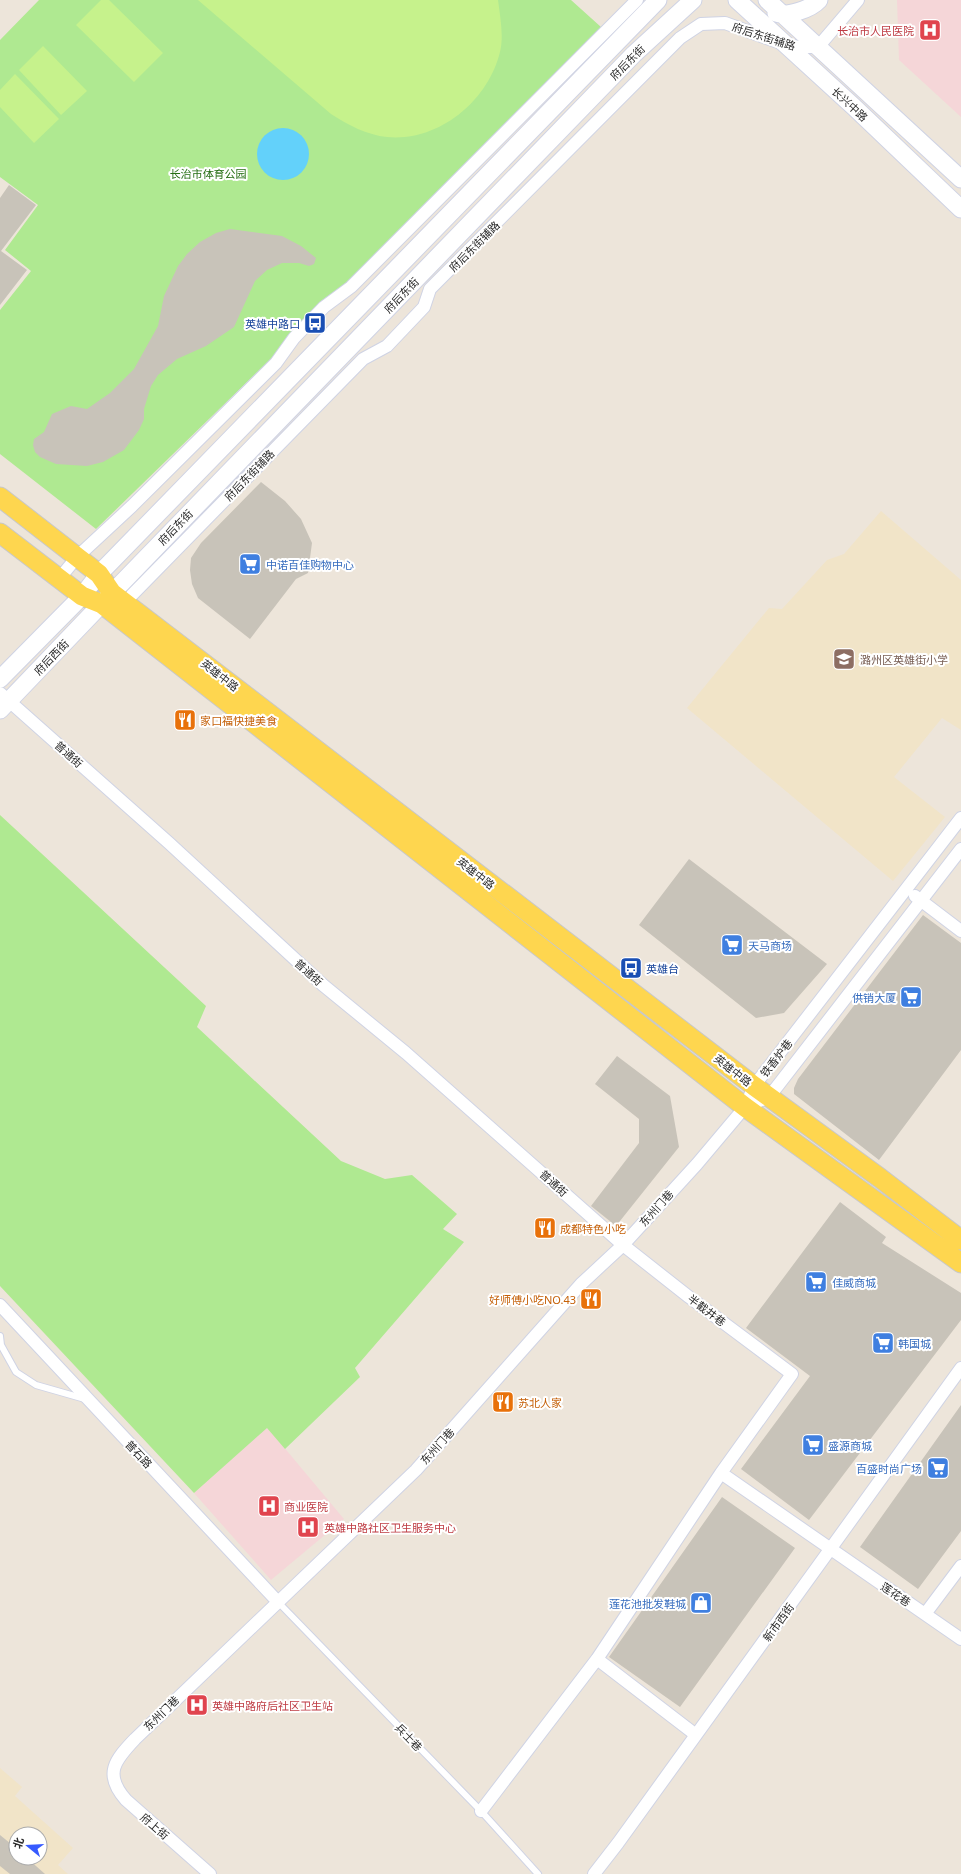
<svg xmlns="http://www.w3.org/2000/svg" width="961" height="1874" font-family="'Noto Sans','Noto Sans SC',sans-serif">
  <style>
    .education { fill: #f1e4c8; fill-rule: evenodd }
    .medical { fill: #f5d6d8 }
    .green { fill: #afe991 }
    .pitch { fill: #c6f28c }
    .water { fill: #63d1fa }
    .building { fill: #c8c3b9 }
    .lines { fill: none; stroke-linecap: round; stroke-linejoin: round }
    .service-casing { stroke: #cfd3e4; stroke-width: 8 }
    .minor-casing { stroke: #cfd3e4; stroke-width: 14 }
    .secondary-casing { stroke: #cfd3e4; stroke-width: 19 }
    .primary-casing { stroke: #c8c8c8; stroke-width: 21 }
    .service { stroke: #fff; stroke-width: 6 }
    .minor { stroke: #fff; stroke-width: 12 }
    .secondary { stroke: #fff; stroke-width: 17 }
    .primary { stroke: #fed64f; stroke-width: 19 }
    .labels { text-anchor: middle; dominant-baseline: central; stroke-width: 4; stroke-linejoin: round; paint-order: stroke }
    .health-label { font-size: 11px; fill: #be3a42; stroke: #fff; text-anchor: start }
    .street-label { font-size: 11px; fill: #2a2a2a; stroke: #fff }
    .park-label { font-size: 11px; fill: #256e13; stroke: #fff }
    .transit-label { font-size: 11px; fill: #164399; stroke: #fff; text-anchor: end }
    .shop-label { font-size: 11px; fill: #366cbe; stroke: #fff; text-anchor: start }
    .education-label { font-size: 11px; fill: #785e54; stroke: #fff; text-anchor: start }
    .food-label { font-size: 11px; fill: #c56008; stroke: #fff; text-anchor: start }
  </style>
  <rect width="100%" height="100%" fill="#ede5da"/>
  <path class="education" d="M881,511L961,580V730L942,718L894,777L945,817L893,881L687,708L769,608L782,609L827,560L844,554Z
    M0,1768L22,1787L15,1796L73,1848L58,1865L68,1874H0ZM16,1834H40V1858H16Z"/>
  <path class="medical" d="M897,0H961V117L899,60Z
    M267,1427L344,1519L271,1580L194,1493Z"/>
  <path class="green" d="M39,0H571L601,27L359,273L96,529L0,454V310L31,271L5,250L38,205L0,177V40Z
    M0,815L206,1006L197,1027L341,1161L385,1179L412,1175L457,1214L443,1229L464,1242L355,1368L360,1377L285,1449L267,1428L194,1493L0,1286Z"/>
  <path class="pitch" d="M101,0H109L163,53L134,82L76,25Z
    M198,0H498C500,16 504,36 500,52C488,101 439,142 387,137C367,135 348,125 331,114Z
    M43,46L87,91L61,115L19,70Z
    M15,74L59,119L34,143L0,107V90Z"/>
  <path class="water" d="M257 154a26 26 0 1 1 52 0a26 26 0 1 1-52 0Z"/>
  <path class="building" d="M9,185L36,205L1,251L27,270L0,305V198Z
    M230,229L282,236L301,246L316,258L314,264L309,266L299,263H282L267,270L255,281L234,327L206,346L177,359L158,375L151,386L144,409V419L139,430L124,450L103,462L87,466L56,464L40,457L35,452L33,445L34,439L44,432L52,414L71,406L87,409L110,393L134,369L158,326L164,296L178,266L187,254L200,242L216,233Z
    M261,482L285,501L301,519L312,543L308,573L296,579L250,639L198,598L192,584L190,570L191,558L201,543Z
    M689,859L827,964L784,1013L756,1018L639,925Z
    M923,915L961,943V1050L879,1160L794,1094V1088L798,1079Z
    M617,1056L670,1096L679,1147L616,1226L591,1206L639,1143V1119L595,1084Z
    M840,1202L886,1237L882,1243L961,1293V1320L809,1520L741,1469L810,1376L746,1328Z
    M961,1405V1531L918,1589L860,1547Z
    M722,1497L795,1548L680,1707L609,1657Z
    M0,1835L16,1848V1858H27L45,1874H10L0,1866Z"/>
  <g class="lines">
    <g class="service-casing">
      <path id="service" d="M0,1336L1,1345L16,1372L36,1385L85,1399
        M278,1602L481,1811L538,1874"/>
    </g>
    <g class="minor-casing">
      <path id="minor" d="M59,579L77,557L132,506L276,363L294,338L324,307L351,287L637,0
        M125,602L363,359L387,346L424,307L430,289L680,38L701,24L725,23L786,45L799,47H818L858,0
        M0,693L169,843L323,985L406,1053L623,1245L689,1297L792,1374L721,1473L597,1659L481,1811
        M915,896L961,931
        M745,1107L769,1097L961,849
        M0,1305L278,1602
        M721,1473L961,1639
        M925,1614L961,1566
        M597,1659L696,1735
        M210,1874L126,1800C103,1774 115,1760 135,1739L416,1470L581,1284L623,1245L697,1164L745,1107L754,1086L961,818
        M594,1874L618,1843L961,1368"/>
    </g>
    <g class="secondary-casing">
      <path id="secondary" d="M737,0L854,107L961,209
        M767,0L961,179
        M776,13C787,17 811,9 819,0
        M0,679L82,596L99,574L658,0
        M0,710L112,593L634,54L693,0"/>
    </g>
    <g class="primary-casing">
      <path id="primary" d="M0,497L99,574L112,593L754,1086L880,1178L961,1240
        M0,533L82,596L102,604L745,1107L961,1263"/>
    </g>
    <use href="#service" class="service"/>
    <use href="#minor" class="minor"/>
    <use href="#secondary" class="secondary"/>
    <use href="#primary" class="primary"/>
  </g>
  <defs>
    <g id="hospital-square" transform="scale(1.15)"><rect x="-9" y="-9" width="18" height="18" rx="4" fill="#e0444e" stroke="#fff"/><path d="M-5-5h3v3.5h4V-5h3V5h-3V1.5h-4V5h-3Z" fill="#fff"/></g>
    <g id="bus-square" transform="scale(1.15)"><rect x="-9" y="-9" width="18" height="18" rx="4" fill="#1a4fb4" stroke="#fff"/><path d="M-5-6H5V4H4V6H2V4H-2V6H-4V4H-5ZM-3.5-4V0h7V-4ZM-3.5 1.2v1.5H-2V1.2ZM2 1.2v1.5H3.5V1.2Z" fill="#fff"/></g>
    <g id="supermarket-square" transform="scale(1.15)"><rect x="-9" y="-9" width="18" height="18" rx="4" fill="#3f7fe0" stroke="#fff"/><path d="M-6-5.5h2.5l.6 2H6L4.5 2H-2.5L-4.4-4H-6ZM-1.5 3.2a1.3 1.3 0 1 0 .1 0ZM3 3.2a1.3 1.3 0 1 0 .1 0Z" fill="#fff"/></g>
    <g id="school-square" transform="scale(1.15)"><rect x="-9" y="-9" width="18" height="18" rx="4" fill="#8d6e63" stroke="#fff"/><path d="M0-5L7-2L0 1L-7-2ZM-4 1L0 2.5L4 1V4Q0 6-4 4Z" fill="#fff"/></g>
    <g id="restaurant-square" transform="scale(1.15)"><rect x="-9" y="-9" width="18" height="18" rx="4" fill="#e8710a" stroke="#fff"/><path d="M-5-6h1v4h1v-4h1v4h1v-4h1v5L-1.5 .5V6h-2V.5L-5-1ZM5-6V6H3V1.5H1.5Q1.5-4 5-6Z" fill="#fff"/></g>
    <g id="shop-square" transform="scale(1.15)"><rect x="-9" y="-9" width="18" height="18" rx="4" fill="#3f7fe0" stroke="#fff"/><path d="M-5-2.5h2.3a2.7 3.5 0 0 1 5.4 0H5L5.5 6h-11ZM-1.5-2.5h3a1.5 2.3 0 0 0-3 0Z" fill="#fff"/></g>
  </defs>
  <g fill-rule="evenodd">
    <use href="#hospital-square" x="930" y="30"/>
    <use href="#bus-square" x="315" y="323"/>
    <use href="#supermarket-square" x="250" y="564"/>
    <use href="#school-square" x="844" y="659"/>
    <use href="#restaurant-square" x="185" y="720"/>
    <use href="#supermarket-square" x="732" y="945"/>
    <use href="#bus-square" x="631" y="968"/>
    <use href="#supermarket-square" x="911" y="997"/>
    <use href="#restaurant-square" x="545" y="1228"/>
    <use href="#supermarket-square" x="816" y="1282"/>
    <use href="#restaurant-square" x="591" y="1299"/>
    <use href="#supermarket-square" x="883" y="1343"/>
    <use href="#restaurant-square" x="503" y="1402"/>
    <use href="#supermarket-square" x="813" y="1445"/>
    <use href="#supermarket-square" x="938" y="1468"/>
    <use href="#hospital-square" x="269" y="1506"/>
    <use href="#hospital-square" x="308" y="1527"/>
    <use href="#shop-square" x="701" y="1603"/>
    <use href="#hospital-square" x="197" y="1705"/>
  </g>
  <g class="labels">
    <g class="health-label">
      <text x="914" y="30" text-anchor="end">长治市人民医院</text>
      <text x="284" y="1506">商业医院</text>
      <text x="324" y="1527">英雄中路社区卫生服务中心</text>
      <text x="212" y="1705">英雄中路府后社区卫生站</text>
    </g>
    <g class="street-label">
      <text transform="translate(764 36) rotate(18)">府后东街辅路</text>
      <text transform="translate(627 62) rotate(-45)">府后东街</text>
      <text transform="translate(850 104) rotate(43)">长兴中路</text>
      <text transform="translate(474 246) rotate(-45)">府后东街辅路</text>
      <text transform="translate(401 295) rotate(-46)">府后东街</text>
      <text transform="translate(249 475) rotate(-46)">府后东街辅路</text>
      <text transform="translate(175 527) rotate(-46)">府后东街</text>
      <text transform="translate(51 657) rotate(-46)">府后西街</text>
      <text transform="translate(220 675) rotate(38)">英雄中路</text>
      <text transform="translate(69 754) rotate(42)">普通街</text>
      <text transform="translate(476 873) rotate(38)">英雄中路</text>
      <text transform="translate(309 972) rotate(42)">普通街</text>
      <text transform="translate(776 1058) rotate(-52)">铁香炉巷</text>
      <text transform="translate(733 1070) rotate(38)">英雄中路</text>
      <text transform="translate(554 1183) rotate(42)">普通街</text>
      <text transform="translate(656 1208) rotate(-48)">东州门巷</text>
      <text transform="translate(707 1310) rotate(37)">半截井巷</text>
      <text transform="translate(437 1446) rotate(-48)">东州门巷</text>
      <text transform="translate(139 1454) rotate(47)">普石路</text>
      <text transform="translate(896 1594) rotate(34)">莲花巷</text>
      <text transform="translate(778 1622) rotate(-54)">新市西街</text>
      <text transform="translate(161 1713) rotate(-44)">东州门巷</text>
      <text transform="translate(409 1737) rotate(46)">兵士巷</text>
      <text transform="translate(155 1826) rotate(41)">府上街</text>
    </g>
    <g class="park-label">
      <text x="208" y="173">长治市体育公园</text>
    </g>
    <g class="transit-label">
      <text x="300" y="323">英雄中路口</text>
      <text x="646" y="968" text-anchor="start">英雄台</text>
    </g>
    <g class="shop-label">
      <text x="266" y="564">中诺百佳购物中心</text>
      <text x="748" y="945">天马商场</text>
      <text x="896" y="997" text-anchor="end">供销大厦</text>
      <text x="832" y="1282">佳威商城</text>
      <text x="898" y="1343">韩国城</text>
      <text x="828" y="1445">盛源商城</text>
      <text x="922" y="1468" text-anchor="end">百盛时尚广场</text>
      <text x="686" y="1603" text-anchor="end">莲花池批发鞋城</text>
    </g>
    <g class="education-label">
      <text x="860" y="659">潞州区英雄街小学</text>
    </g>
    <g class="food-label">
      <text x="200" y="720">家口福快捷美食</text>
      <text x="560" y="1228">成都特色小吃</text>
      <text x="576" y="1299" text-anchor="end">好师傅小吃NO.43</text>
      <text x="518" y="1402">苏北人家</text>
    </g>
  </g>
  <g transform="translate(28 1846) rotate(288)"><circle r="19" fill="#ffffff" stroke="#aaaaaa"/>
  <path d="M0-3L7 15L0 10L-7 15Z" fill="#365aff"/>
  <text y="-6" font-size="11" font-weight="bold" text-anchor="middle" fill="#2a2a2a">北</text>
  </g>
</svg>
